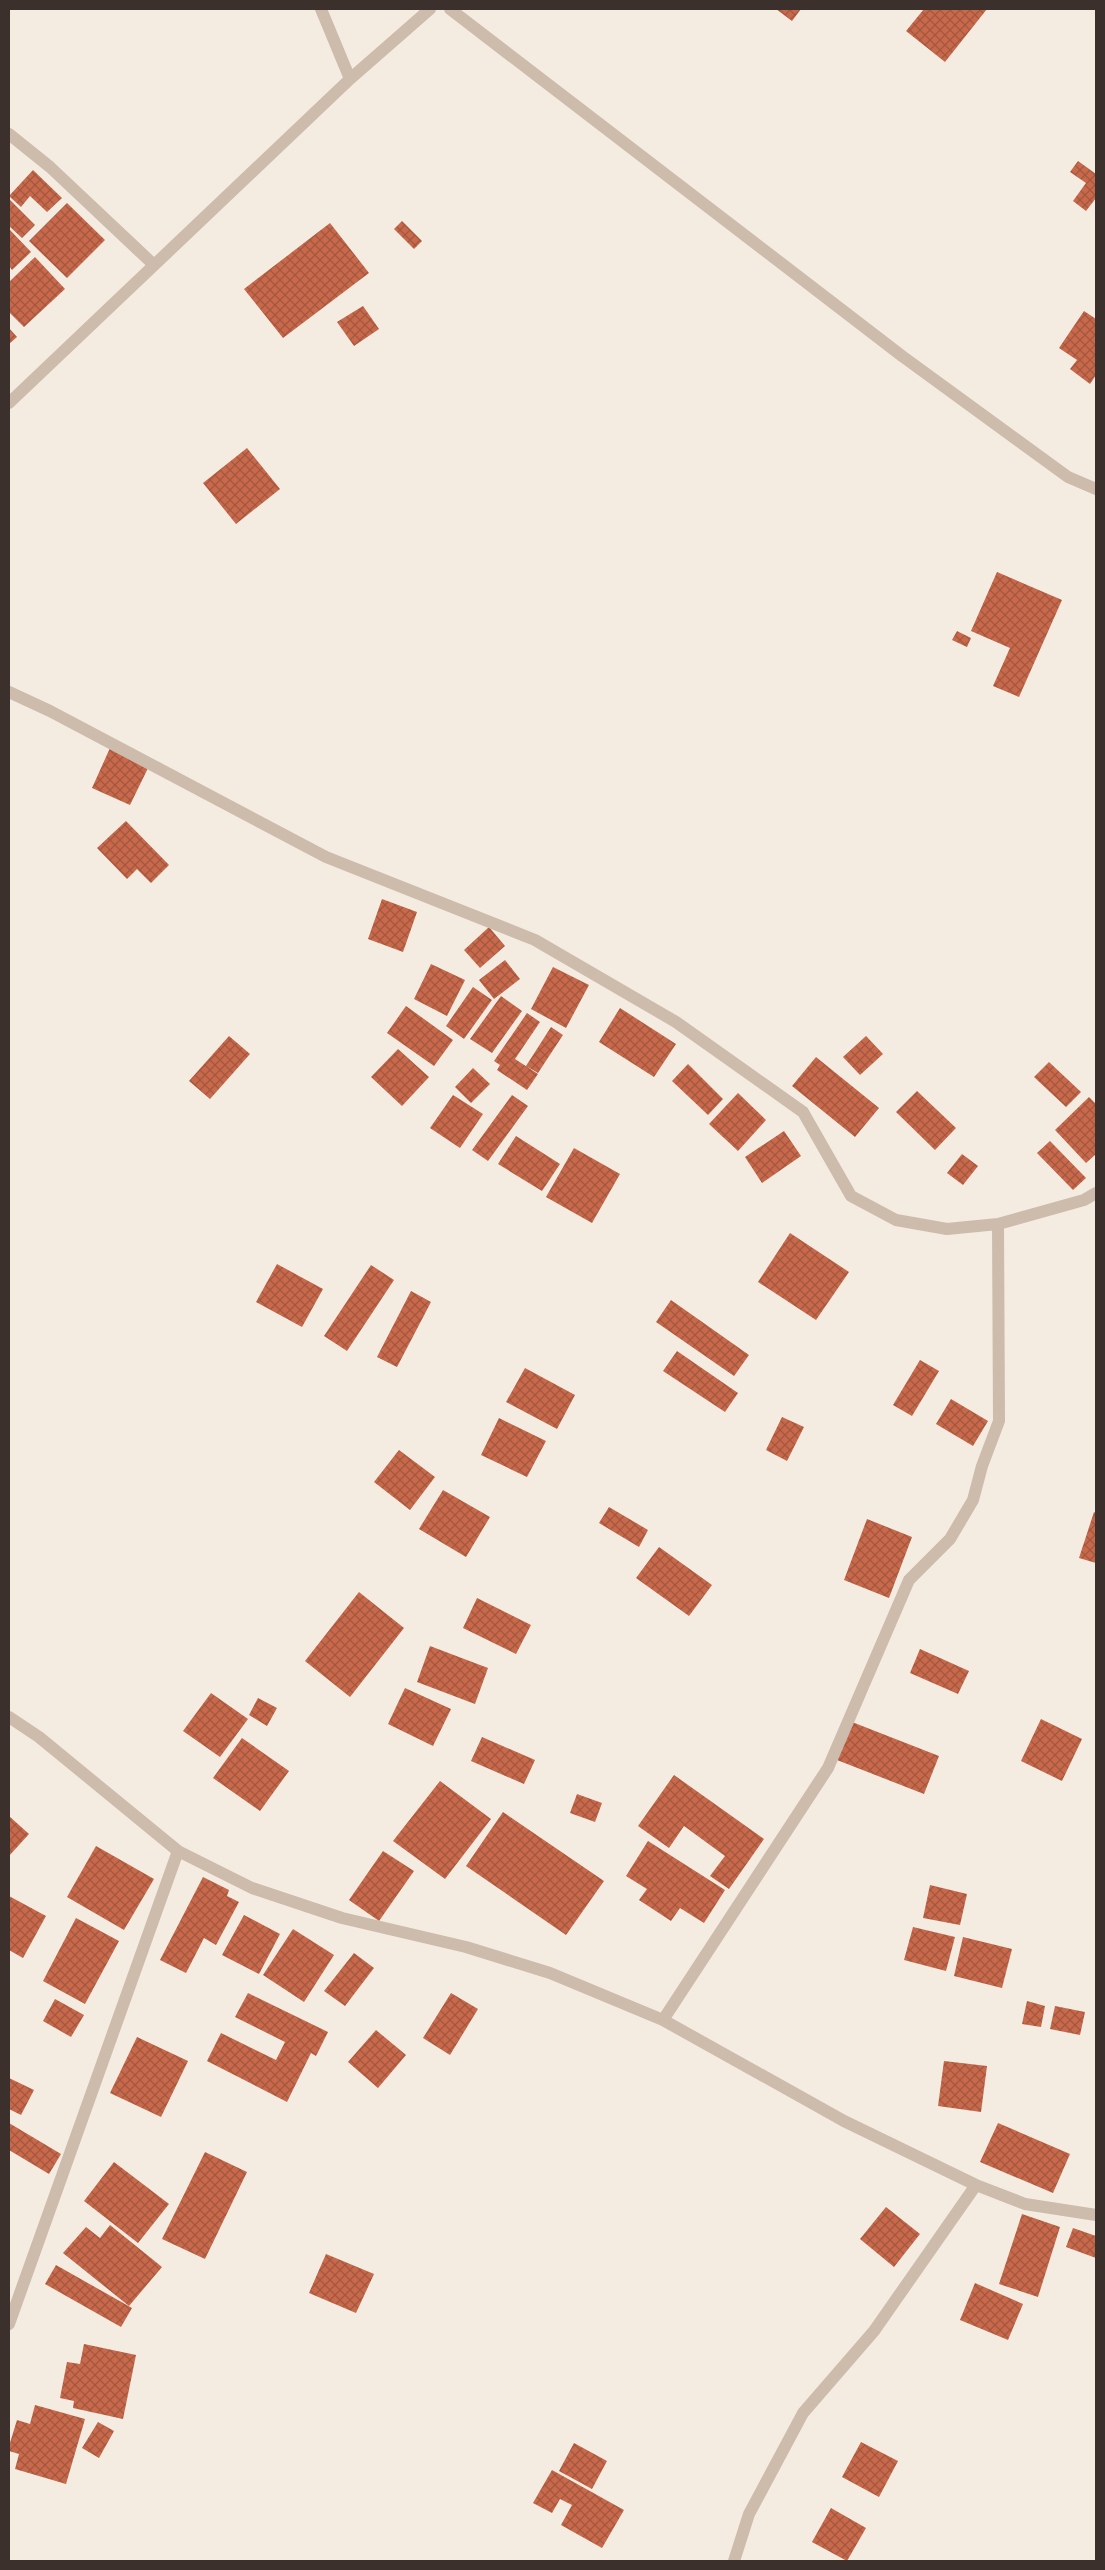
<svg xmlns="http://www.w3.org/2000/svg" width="1105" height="2570" font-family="'Work Sans',sans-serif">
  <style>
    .building { fill: url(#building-cross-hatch) }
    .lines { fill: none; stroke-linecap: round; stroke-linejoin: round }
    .minor { stroke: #cdbbac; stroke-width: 12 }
  </style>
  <defs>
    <pattern id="building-cross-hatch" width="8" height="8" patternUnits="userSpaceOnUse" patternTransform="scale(1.25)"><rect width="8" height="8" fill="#c8694b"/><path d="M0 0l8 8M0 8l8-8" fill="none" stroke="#a4573f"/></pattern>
  </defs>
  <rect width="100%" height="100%" fill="#f4ebe1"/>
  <path class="building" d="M776,9H801L792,21Z
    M924,9H987L945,62L906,31Z
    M1078,161L1096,174V198L1086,211L1073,201L1086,183L1070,172Z
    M33,170L62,198L47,212L30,196L21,207L9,196Z
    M9,199L35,225L22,238L9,226Z
    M67,203L105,240L67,278L29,241Z
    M402,221L422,241L414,249L394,229Z
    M330,223L369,273L283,338L244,289Z
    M9,229L31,252L12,270L9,266Z
    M35,257L65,289L24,327L9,312V282Z
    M363,306L379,329L354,346L337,322Z
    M1084,311L1096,319V375L1090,384L1070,369L1077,360L1059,348Z
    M9,328L17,337L9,344Z
    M247,448L280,489L236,524L203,483Z
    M997,572L1062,600L1019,697L993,686L1010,648L971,631Z
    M957,631L971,638L967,647L952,640Z
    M110,748L149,766L130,805L92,788Z
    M126,821L169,865L151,883L137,869L127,879L97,848Z
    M382,899L417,912L403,952L368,939Z
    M489,927L505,946L480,968L464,950Z
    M505,960L520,979L494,999L479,980Z
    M431,964L465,980L447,1016L414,999Z
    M553,967L589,985L566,1028L531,1009Z
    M473,987L492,1000L464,1039L446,1026Z
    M501,996L522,1011L492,1053L470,1039Z
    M406,1006L453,1040L434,1066L387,1033Z
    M620,1008L676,1044L654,1077L599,1042Z
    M527,1013L540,1022L515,1059L538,1074L527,1090L497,1070L500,1065L494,1061Z
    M551,1027L563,1035L538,1073L526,1066Z
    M229,1036L250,1054L210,1099L189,1081Z
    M866,1036L883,1054L860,1075L843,1057Z
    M398,1049L429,1077L402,1106L371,1077Z
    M816,1057L879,1108L855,1137L792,1086Z
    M1049,1062L1081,1092L1066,1107L1034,1077Z
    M688,1064L723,1099L708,1115L672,1081Z
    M473,1068L490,1084L471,1103L455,1087Z
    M917,1091L956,1128L935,1150L896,1112Z
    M738,1093L766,1120L738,1151L709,1124Z
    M453,1095L483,1114L460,1148L430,1128Z
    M512,1095L528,1106L488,1161L472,1150Z
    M1089,1097L1096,1104V1154L1086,1163L1055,1130Z
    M784,1131L801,1156L762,1183L745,1157Z
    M516,1136L560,1164L542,1191L498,1164Z
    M1050,1141L1086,1178L1073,1190L1037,1153Z
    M574,1148L620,1174L592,1223L546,1197Z
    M962,1154L978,1166L963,1185L947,1173Z
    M790,1233L849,1272L816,1320L758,1282Z
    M277,1264L323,1289L302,1327L256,1302Z
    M371,1265L394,1280L347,1351L324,1336Z
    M411,1291L431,1302L397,1367L377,1357Z
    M671,1300L749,1355L734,1376L656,1322Z
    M677,1351L738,1393L725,1412L663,1371Z
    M920,1360L939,1371L912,1416L893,1405Z
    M525,1368L575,1395L557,1429L506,1402Z
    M951,1399L988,1421L973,1446L936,1424Z
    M782,1417L804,1427L787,1461L766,1450Z
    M499,1418L546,1441L527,1477L481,1455Z
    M399,1450L435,1477L410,1510L374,1482Z
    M443,1490L490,1517L466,1557L419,1529Z
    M609,1507L648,1530L639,1547L599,1523Z
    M1094,1512L1096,1513V1563L1079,1558Z
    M867,1519L912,1537L889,1598L844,1580Z
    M659,1547L712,1585L689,1616L636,1578Z
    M359,1592L404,1628L350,1697L305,1661Z
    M477,1598L531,1625L516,1654L463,1628Z
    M430,1646L488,1668L475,1704L417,1682Z
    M920,1649L969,1671L958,1694L910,1673Z
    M405,1688L451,1709L433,1746L388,1724Z
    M211,1693L248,1719L220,1757L183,1731Z
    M258,1698L277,1708L267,1726L249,1715Z
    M1041,1719L1082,1739L1062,1781L1021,1761Z
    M852,1722L939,1756L924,1794L837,1760Z
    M482,1737L535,1760L524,1784L471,1761Z
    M242,1738L289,1771L260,1811L213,1778Z
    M674,1775L764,1839L729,1889L710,1876L725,1856L684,1826L669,1848L638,1826Z
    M440,1781L491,1819L445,1879L393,1841Z
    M577,1794L602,1803L595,1822L570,1813Z
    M503,1812L604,1881L566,1935L466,1866Z
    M9,1816L29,1834L9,1856Z
    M648,1841L725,1890L704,1923L680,1908L671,1921L639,1900L647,1889L626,1876Z
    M96,1846L154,1879L124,1930L67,1897Z
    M383,1851L414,1871L379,1921L349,1900Z
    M203,1877L229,1890L227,1896L239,1902L216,1945L204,1938L186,1973L160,1960Z
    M930,1885L967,1894L960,1925L923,1918Z
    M9,1896L46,1916L23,1958L9,1950Z
    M244,1915L280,1934L259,1974L222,1955Z
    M76,1918L119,1941L85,2004L43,1981Z
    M913,1927L955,1937L946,1971L904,1960Z
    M293,1929L334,1955L304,2002L263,1975Z
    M963,1937L1012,1949L1002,1988L954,1976Z
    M354,1953L374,1968L345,2006L324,1991Z
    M248,1993L328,2032L316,2056L311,2053L287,2102L207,2061L221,2033L276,2060L285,2042L235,2017Z
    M451,1993L478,2009L450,2055L423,2038Z
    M55,1999L84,2015L71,2037L43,2021Z
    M1027,2001L1045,2006L1041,2027L1022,2024Z
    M1055,2006L1085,2012L1080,2035L1050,2029Z
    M376,2030L406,2055L378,2088L348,2062Z
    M137,2037L188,2061L161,2117L110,2093Z
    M944,2061L987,2066L981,2112L938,2106Z
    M9,2078L34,2090L21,2115L9,2109Z
    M9,2123L61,2154L49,2174L9,2150Z
    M998,2123L1070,2154L1053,2193L980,2162Z
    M205,2152L247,2172L205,2259L162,2239Z
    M114,2162L169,2204L138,2243L84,2201Z
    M886,2207L920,2234L894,2267L860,2239Z
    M1022,2214L1060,2227L1038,2297L999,2284Z
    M110,2225L162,2267L129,2306L63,2253L86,2227L100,2238Z
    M1073,2228L1096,2236V2258L1066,2247Z
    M326,2254L374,2274L356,2313L309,2293Z
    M56,2265L132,2308L121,2327L45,2284Z
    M975,2283L1023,2304L1008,2340L960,2320Z
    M84,2344L136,2355L123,2419L73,2408L74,2401L60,2398L67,2362L80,2364Z
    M35,2405L85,2419L66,2484L15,2469L19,2454L9,2451V2446L17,2420L30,2424Z
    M98,2422L114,2431L99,2458L82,2448Z
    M861,2442L898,2461L879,2497L842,2477Z
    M574,2443L607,2461L592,2489L559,2471Z
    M552,2470L624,2510L602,2548L561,2525L572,2505L560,2499L552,2513L533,2503Z
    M831,2508L866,2528L847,2561L812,2542Z"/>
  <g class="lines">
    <path class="minor" d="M321,9L350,79
      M450,9L902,356L1068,477L1096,489
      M9,134L50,167L154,265
      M9,403L350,79L430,9
      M9,692L50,711L326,857L535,940L676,1022L803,1112L851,1196L896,1220L947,1229L998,1224L1084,1200L1096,1193
      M9,1717L39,1737L178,1851L252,1888L342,1918L466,1947L550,1973L663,2020L844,2121L976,2185L1025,2204L1096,2215
      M663,2020L828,1768L909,1580L950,1539L973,1500L982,1466L999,1421L998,1224
      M9,2324L178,1851
      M734,2561L749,2514L803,2413L874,2331L976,2185"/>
  </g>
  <rect width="1105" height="2570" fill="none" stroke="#3b302b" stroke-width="20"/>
</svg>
